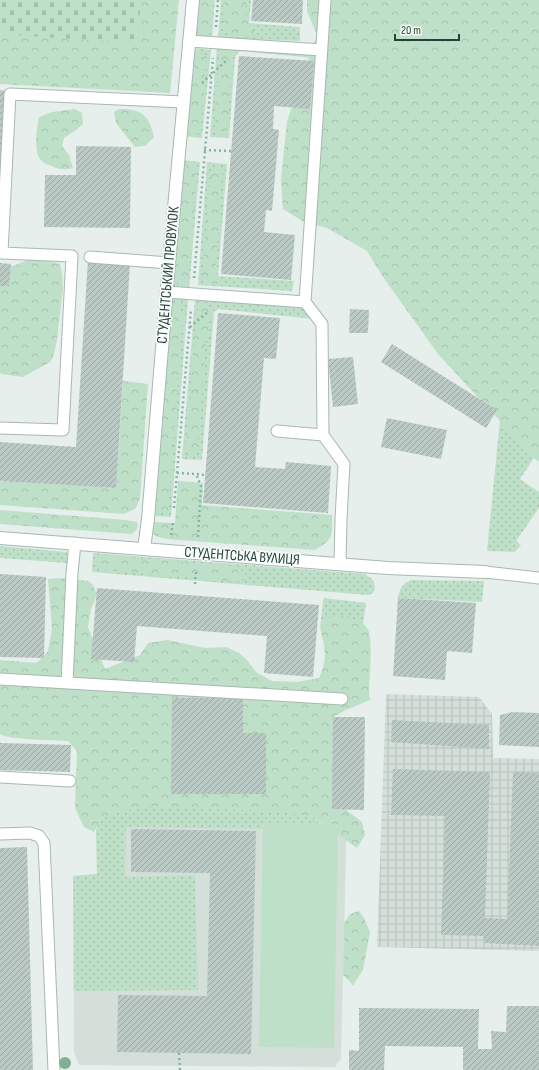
<svg xmlns="http://www.w3.org/2000/svg" width="539" height="1070" font-family="'Sofia Sans Condensed',sans-serif">
  <style>
    .built { fill: #d4dfda }
    .industrial { fill: url(#industrial-grid) }
    .grass { fill: url(#grass-dots) }
    .forest { fill: url(#forest-crowns) }
    .cemetery { fill: url(#cemetery-stones) }
    .garden { fill: #bfe0c8 }
    .building { fill: url(#building-hatch) }
    .lines { fill: none; stroke-linecap: round; stroke-linejoin: round }
    .lane-casing { stroke: #a8b8b2; stroke-width: 13 }
    .street-casing { stroke: #a8b8b2; stroke-width: 14 }
    .path { stroke: #86b3a5; stroke-width: 2.5; stroke-dasharray: 2 3; stroke-linecap: butt }
    .lane { stroke: #fff; stroke-width: 11 }
    .street { stroke: #fff; stroke-width: 12 }
    .tree { fill: #80af93 }
    .labels { text-anchor: middle; dominant-baseline: central; stroke-width: 3.5; stroke-linejoin: round; paint-order: stroke }
    .street-label { font-size: 15px; fill: #24423a; stroke: #f7fbf9 }
  </style>
  <defs>
    <pattern id="industrial-grid" width="8" height="8" patternUnits="userSpaceOnUse"><rect width="8" height="8" fill="#d4dfda"/><path d="M0 4h8M4 0v8" fill="none" stroke="#b6c1bc"/></pattern>
    <pattern id="grass-dots" width="8" height="8" patternUnits="userSpaceOnUse"><rect width="8" height="8" fill="#bfe0c8"/><path d="M2 2h.1M6 6h.1" fill="none" stroke="#a4c1ad" stroke-width="1.8" stroke-linecap="round"/></pattern>
    <pattern id="forest-crowns" width="20" height="18" patternUnits="userSpaceOnUse"><rect width="20" height="18" fill="#bfe0c8"/><path d="M2 6a3 3 0 1 1 6 0M12 15a3 3 0 1 1 6 0" fill="none" stroke="#a4c1ad"/></pattern>
    <pattern id="cemetery-stones" width="16" height="16" patternUnits="userSpaceOnUse"><rect width="16" height="16" fill="#bfe0c8"/><path d="M2 7V4a2 2 0 0 1 4 0v3zM10 15v-3a2 2 0 0 1 4 0v3z" fill="#a4c1ad"/></pattern>
    <pattern id="building-hatch" width="6" height="6" patternUnits="userSpaceOnUse"><rect width="6" height="6" fill="#bbcac4"/><path d="M-1 1l2-2M0 6l6-6M5 7l2-2" fill="none" stroke="#98a6a0"/></pattern>
  </defs>
  <rect width="100%" height="100%" fill="#e6efeb"/>
  <path class="built" d="M96,805L347,810L341,1059L335,1067L79,1065L74,1052L73,876L97,874Z"/>
  <path class="industrial" d="M386,694L479,697L492,714L493,758L539,759V951L377,947Z"/>
  <path class="grass" d="M197,0H215L212,38L194,36Z
    M221,0H251L249,23L300,27V41L218,38Z
    M217,45L314,51V58L240,51L235,57L229,138L210,137Z
    M193,48L211,50L202,138L184,136Z
    M181,160L200,162L189,289L171,288Z
    M207,162L227,164L218,276L294,281L292,291L198,285Z
    M169,298L188,299L171,517L152,516Z
    M195,299L301,306L313,319L218,309L214,312L202,460L182,459Z
    M500,420L534,458L520,479L539,492V508L516,541L521,545L515,552L487,551Z
    M0,546L67,552V563L0,558Z
    M93,553L365,574L373,580L375,587L373,593L368,595L92,572Z
    M411,580L484,581L482,602L398,598C400,588 402,584 411,580Z
    M324,598L366,603L363,625L358,621L327,620L320,628L323,601Z
    M149,806L276,811L312,816L320,824L263,823L262,829L126,827L125,877L195,875L198,990L74,991L73,876L97,874L96,830L102,818L116,812Z"/>
  <path class="forest" d="M0,0H179L170,93L0,84Z
    M199,0H212L210,30L206,34L200,35L196,32Z
    M224,0H246V20L256,33C251,36 246,36 240,36C218,38 223,15 224,0Z
    M307,0H539V462L534,458L438,354L383,277L367,251L327,228L304,222L283,209L281,180L287,121L317,35L307,11Z
    M229,49L232,51L228,127L225,134L220,135L215,130L219,55L222,50Z
    M202,51L207,57L200,132L196,135H191L187,130L194,55Z
    M75,109L82,113L83,124L76,130L64,138L62,146L69,155L73,168C66,170 59,170 52,166C48,165 43,163 41,160C33,152 37,127 39,117L52,112Z
    M119,109C142,109 149,115 154,137L145,146L135,147L116,123L114,112Z
    M191,161L195,163L197,167L188,284L184,286H178C169,272 183,183 186,162Z
    M212,167L221,169L222,174L216,263V275L222,280L221,283L211,284L206,282L202,274Z
    M40,259L60,264L62,274L63,287L57,340L53,357L50,362L23,377L1,374L0,372V271L28,260Z
    M200,302L207,303L211,314L206,338L197,454L195,456H189L185,454L197,314Z
    M173,304H179L183,317L168,511L165,514L158,511L156,506L168,311Z
    M123,381L148,384L140,499L135,509L124,514L0,505V481L116,488Z
    M178,481L203,483L202,505L332,515C332,537 334,539 315,550L166,539L155,536L152,531V522L175,523Z
    M0,510L126,520L137,522C139,528 136,531 131,534L0,524Z
    M109,556L239,567L242,571L244,580L237,582L97,569C96,559 100,557 109,556Z
    M60,578L88,581L93,585L97,595L91,609L88,627L105,669L140,655L148,643L167,640L205,648L226,647L239,653L247,660L256,672L272,681L297,682L319,678C328,659 325,647 320,628C329,617 332,614 345,616C352,617 363,622 367,628C374,637 369,678 369,692L370,700L346,710L333,717L336,756V802L362,822L365,835L357,848L312,816L275,811L149,806L116,812L102,818L94,832L84,827L75,808L77,751L68,741C55,740 8,740 0,734V660L37,663L48,651L52,629L48,579Z
    M359,911L364,918L370,932L363,970L353,985L343,975L344,923L350,914Z"/>
  <path class="cemetery" d="M0,0H141L137,43L0,34Z"/>
  <path class="garden" d="M263,823L338,824L334,1048L259,1047Z"/>
  <path class="building" d="M253,0H303L302,24L251,21Z
    M239,56L314,61L310,109L274,106L273,129L279,130L272,211L266,210L264,232L295,235L291,280L221,274Z
    M0,90L7,91L1,167H0Z
    M76,146L131,147L130,228L44,227L45,175H76Z
    M88,260L130,263L116,488L0,481V442L76,447Z
    M0,263L11,264L9,286H0Z
    M350,309L369,310L368,333H349Z
    M218,313L280,318L276,359L264,358L255,467L285,469L286,462L331,466L328,513L203,503Z
    M392,344L497,410L486,428L381,362Z
    M353,357L358,404L333,407L328,359Z
    M387,418L447,430L441,459L381,447Z
    M0,574L46,577L44,658L0,657Z
    M97,588L319,605L313,677L264,673L267,636L137,626L134,662L91,659Z
    M398,598L476,603L472,653L447,651L445,680L393,676Z
    M172,698H243V733H266V794H171Z
    M512,712L539,713V747L499,745L500,715Z
    M333,717H365L364,810L332,809Z
    M392,720L489,725V749L391,742Z
    M0,743L71,745L70,772L0,770Z
    M393,769L490,772L485,918L507,919L513,772L539,773V946L484,943V936L441,935L445,816L391,815Z
    M131,829L256,831L251,1054L117,1052L118,995L207,996L210,873L131,872Z
    M27,847L33,1070H0V848Z
    M507,1006H539V1070H463V1047L385,1046L384,1070H349V1050L359,1051V1008L479,1009L478,1049H492L491,1031L506,1032Z"/>
  <g class="lines">
    <g class="lane-casing">
      <path id="lane" d="M189,41L322,50
        M90,257L169,263
        M167,292L305,302L322,324L323,435
        M305,302L325,0
        M0,428L63,430L72,256L2,253L10,94L183,102
        M277,431L323,435L344,464L341,519L340,563
        M485,572L539,578
        M0,679L342,699
        M67,683L72,573L75,543
        M0,777L70,781
        M0,834L30,833L39,836L44,843L54,1070"/>
    </g>
    <g class="street-casing">
      <path id="street" d="M0,538L388,568L485,572
        M144,549L148,519L169,263L193,0"/>
    </g>
    <path class="path" d="M216,27L218,0
      M202,83L227,60
      M204,150L231,151
      M194,278L213,58
      M190,327L209,311
      M177,473L196,474
      M174,508L191,309
      M171,535L173,522
      M198,537L201,486L196,474L205,475
      M195,584L196,570
      M179,1053L180,1070"/>
    <use href="#lane" class="lane"/>
    <use href="#street" class="street"/>
  </g>
  <circle class="tree" cx="65" cy="1063" r="6"/>
  <g class="labels">
    <g class="street-label">
      <text transform="translate(168 275) rotate(-85)">СТУДЕНТСЬКИЙ ПРОВУЛОК</text>
      <text transform="translate(242 556) rotate(4)">СТУДЕНТСЬКА ВУЛИЦЯ</text>
    </g>
  </g>
  <path d="M395 34v6h64v-6" fill="none" stroke="#24423a" stroke-width="2"/>
  <text x="401" y="34" font-size="12" fill="#24423a" stroke="#f7fbf9" stroke-width="3" paint-order="stroke">20 m</text>
</svg>
